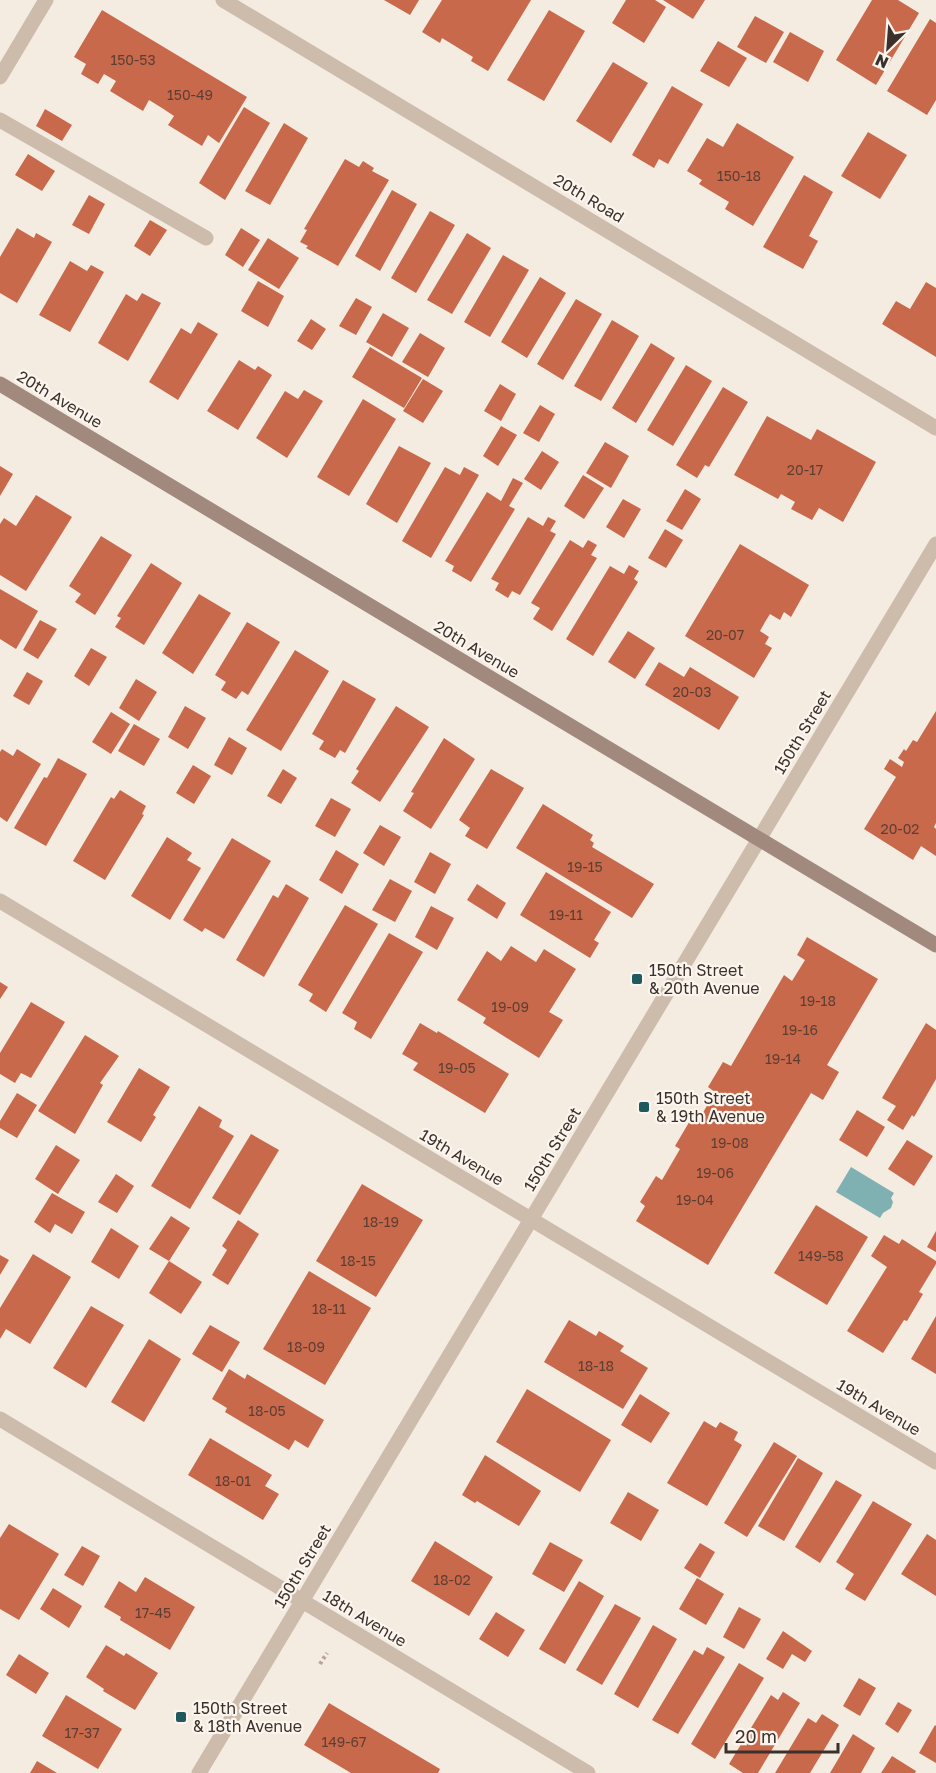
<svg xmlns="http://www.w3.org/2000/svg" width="936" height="1773" font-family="'Golos Text',sans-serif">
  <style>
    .water { fill: #7fb0b2 }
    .building { fill: #c8694b }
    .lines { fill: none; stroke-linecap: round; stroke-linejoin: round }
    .path { stroke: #b9a596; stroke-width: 4; stroke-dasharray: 3 3; stroke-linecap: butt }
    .lane { stroke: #cdbbac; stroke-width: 15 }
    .street { stroke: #cdbbac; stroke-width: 15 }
    .secondary { stroke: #a18a7d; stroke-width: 15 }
    .poi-dot { fill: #1f5a5e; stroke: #fbf5ee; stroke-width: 2 }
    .labels { text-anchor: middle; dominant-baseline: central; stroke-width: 4.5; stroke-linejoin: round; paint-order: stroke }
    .number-label { font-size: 14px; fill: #5e3e33 }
    .street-label { font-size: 16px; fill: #3b302b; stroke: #fbf5ee }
    .poi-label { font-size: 16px; fill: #3b302b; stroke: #fbf5ee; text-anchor: start }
  </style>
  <rect width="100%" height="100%" fill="#f4ebe1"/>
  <path class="water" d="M851,1167L894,1193L891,1198L893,1202L891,1208L883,1213L880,1218L836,1192Z"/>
  <path class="building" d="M384,0H419L410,15Z
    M442,0H531L488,71L471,61L473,57L442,38L440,43L422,32Z
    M626,0H655L666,7L644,43L612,23Z
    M663,0H705L693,19Z
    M872,0H898L919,13L876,85L836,60Z
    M102,10L247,97L219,143L208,135L202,146L168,125L174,116L162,108L149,100L143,111L128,102L110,91L116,81L104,74L98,84L81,74L86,64L74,57Z
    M549,10L585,31L544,101L507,80Z
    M755,16L784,32L766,63L737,47Z
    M930,19L936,23V100L927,115L887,91Z
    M790,32L824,51L808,82L773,62Z
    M718,41L747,58L729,87L700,71Z
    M613,62L648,83L611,143L576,121Z
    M672,86L703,104L668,164L659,159L654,168L632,155Z
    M244,107L270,123L225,200L199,183Z
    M45,109L72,125L62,141L36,126Z
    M284,123L308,138L270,205L245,191Z
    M737,123L794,157L753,226L725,209L729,202L699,184L702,180L687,171L707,138L723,147Z
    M868,132L907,155L880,199L841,176Z
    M28,154L55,171L42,191L15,175Z
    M345,159L359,167L363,161L374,168L372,171L389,180L338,266L306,248L308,246L300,242L307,230L304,229Z
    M804,175L833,192L809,236L818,241L803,269L763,247Z
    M392,190L417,204L380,271L355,256Z
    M89,195L105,204L89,234L72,225Z
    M430,211L455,225L416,293L391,278Z
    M150,220L167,230L150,256L134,246Z
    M17,228L34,238L36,233L52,242L17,303L0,293V257Z
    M241,228L260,240L243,267L225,255Z
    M467,233L491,248L452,314L427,300Z
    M268,238L299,258L279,289L248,270Z
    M503,255L529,270L490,337L464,322Z
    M70,261L87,271L91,265L104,272L70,332L39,315Z
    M540,277L566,293L527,358L501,342Z
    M258,281L284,296L268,327L241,311Z
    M926,282L936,288V357L882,324L896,301L910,309Z
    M142,293L161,303L128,361L98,343L126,294L137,301Z
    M356,298L372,307L356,335L339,326Z
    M576,299L602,314L563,380L537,364Z
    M383,313L409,328L392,357L366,342Z
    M311,319L326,329L312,350L297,341Z
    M612,320L639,336L601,401L574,386Z
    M198,322L218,334L178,400L149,382L181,328L191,334Z
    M420,333L445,348L428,377L402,362Z
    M651,343L675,358L636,423L612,408Z
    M370,347L422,378L404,408L352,377Z
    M239,360L255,370L258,366L272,375L238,430L207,411Z
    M686,365L712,381L673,446L647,430Z
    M423,379L443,391L423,423L403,411Z
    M500,384L516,394L501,421L484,411Z
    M723,387L748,402L709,467L705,465L697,478L676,465Z
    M304,390L323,401L287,458L256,438L285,391L298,399Z
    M363,399L396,419L349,496L317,477Z
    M540,405L555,414L539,442L523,433Z
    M767,416L811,440L817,429L876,462L843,522L819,508L812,520L791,509L795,502L781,494L778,499L734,475Z
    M501,426L517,435L498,466L483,456Z
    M605,442L629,456L611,488L586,473Z
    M399,446L431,463L397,523L366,504Z
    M542,451L559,462L541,490L524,479Z
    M0,466L13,474L0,496Z
    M445,467L460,475L464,467L479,475L431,558L402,541Z
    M583,475L604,488L584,519L564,506Z
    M513,478L523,483L509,506L515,509L471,582L452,571L454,566L445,561L487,492L501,501Z
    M685,489L701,499L682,530L666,521Z
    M36,495L72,517L26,591L0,575V524L4,518L16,526Z
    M623,499L641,509L624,538L606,527Z
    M528,517L543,526L548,517L556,521L550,531L556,534L520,595L512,591L508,598L495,590L499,583L491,579Z
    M665,529L683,540L666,568L648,558Z
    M101,536L132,555L95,615L75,602L81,594L69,586Z
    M570,540L583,548L588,540L597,545L591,555L597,558L552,631L533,619L540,608L531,603Z
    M740,544L809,585L791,617L784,612L780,620L770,614L765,622L760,631L769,637L765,644L772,648L754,678L685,636Z
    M151,563L182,583L144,645L115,627L121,618L117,616Z
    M629,565L639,571L634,579L638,582L593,656L566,639L610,566L624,574Z
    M0,589L38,611L16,649L0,639Z
    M199,594L231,613L193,674L162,653Z
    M40,620L57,629L38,659L23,650Z
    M247,622L280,642L248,695L242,691L236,699L221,690L226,682L215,675Z
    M628,631L655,648L635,679L608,662Z
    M91,648L107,657L89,686L74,676Z
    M295,650L329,671L281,751L246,730Z
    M659,662L684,677L690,667L739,697L719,730L645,685Z
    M27,672L43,681L29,705L13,696Z
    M136,679L157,692L139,721L119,708Z
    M343,680L376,699L345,753L340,750L335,758L319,749L324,741L312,734Z
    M185,706L206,718L188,749L168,737Z
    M396,706L429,727L380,802L351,783L359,771L356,769Z
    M936,711V823L934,827L936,829V856L921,846L913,860L864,829L896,777L884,769L890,759L902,767L904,762L898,758L904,749L906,751L913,740L917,742Z
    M111,712L130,724L111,754L92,742Z
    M134,724L160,739L144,766L118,751Z
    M229,737L247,748L232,775L214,765Z
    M444,738L475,759L431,829L403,811L414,793L411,792Z
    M2,749L13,756L17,749L41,764L7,822L0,817V752Z
    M58,758L87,774L46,846L14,828L44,777L47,778Z
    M193,765L211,776L194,804L176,793Z
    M283,769L297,778L281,804L267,796Z
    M491,769L524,788L487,849L465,836L470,828L459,820Z
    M120,790L146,806L142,814L144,815L105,880L73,861L111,797L114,799Z
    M331,798L351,809L335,837L315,826Z
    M543,804L593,835L590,840L594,843L592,847L654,884L632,918L516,848Z
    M380,825L401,837L384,866L363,853Z
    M167,837L192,853L187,860L201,868L170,920L131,896Z
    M232,838L271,861L224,939L205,928L202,932L183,920Z
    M336,850L359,864L342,894L319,880Z
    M430,852L451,864L435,894L414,882Z
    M546,872L611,912L594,940L599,943L590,958L520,915Z
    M390,879L412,891L395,922L372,910Z
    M286,884L309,898L264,977L236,960L273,895L278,898Z
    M477,884L506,903L497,919L467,900Z
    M345,905L378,924L326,1012L309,1001L313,994L298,985Z
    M431,906L454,918L437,950L415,937Z
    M389,933L423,952L371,1039L354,1029L357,1022L342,1013Z
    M807,937L878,979L827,1065L839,1072L823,1100L811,1093L708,1265L636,1221L645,1206L640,1202L656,1176L662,1180L680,1149L675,1146L691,1119L697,1123L715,1092L708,1087L723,1062L731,1066L784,975L792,981L805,960L797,955Z
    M511,946L536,962L544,949L576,969L549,1012L563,1020L539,1058L483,1023L486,1018L457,1000L487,951L501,961Z
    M0,982L8,987L0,999Z
    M31,1002L65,1022L31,1078L21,1073L15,1083L0,1074V1053Z
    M420,1023L437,1033L438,1031L509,1074L485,1113L413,1070L418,1063L402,1054Z
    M926,1023L936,1030V1079L914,1117L912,1115L903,1130L887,1120L896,1106L882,1098Z
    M85,1035L119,1056L100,1083L103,1085L75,1134L38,1111Z
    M139,1068L170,1087L153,1115L156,1117L141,1142L107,1122Z
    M17,1093L37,1105L17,1138L0,1128V1121Z
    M199,1106L222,1120L219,1127L234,1136L190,1209L151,1186Z
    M857,1110L885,1127L867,1157L839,1140Z
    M251,1134L279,1150L240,1215L212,1198Z
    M907,1140L933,1156L914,1186L888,1169Z
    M56,1145L80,1160L58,1194L35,1179Z
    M116,1174L134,1186L117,1213L98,1202Z
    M362,1184L423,1220L376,1297L316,1261Z
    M52,1193L85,1212L72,1234L55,1224L50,1233L34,1222Z
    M816,1205L868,1237L827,1305L774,1273Z
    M171,1216L190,1228L169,1261L149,1249Z
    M238,1220L259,1234L228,1285L212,1275L227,1250L222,1246Z
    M111,1228L139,1246L119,1279L91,1262Z
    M936,1231V1252L927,1247Z
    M884,1235L899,1244L902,1239L936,1261V1264L919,1292L923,1294L907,1321L904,1320L883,1353L847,1331L887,1267L871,1256Z
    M33,1254L71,1277L30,1344L6,1329L0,1339V1308Z
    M0,1255L9,1260L0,1275Z
    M169,1261L202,1282L181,1314L149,1293Z
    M309,1271L371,1308L325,1385L263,1349Z
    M91,1306L124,1325L86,1388L53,1368Z
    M936,1316V1374L911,1359Z
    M569,1320L596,1336L599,1331L624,1346L620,1351L648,1368L623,1409L544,1362Z
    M210,1325L240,1342L222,1372L192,1354Z
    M149,1339L181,1359L144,1422L111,1402Z
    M229,1369L245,1379L247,1374L324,1420L308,1448L295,1440L289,1450L225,1412L227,1408L212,1399Z
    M527,1389L611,1440L580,1492L496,1442Z
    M640,1394L670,1413L651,1443L621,1425Z
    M704,1421L716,1428L720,1422L738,1432L734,1440L742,1445L707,1506L667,1483Z
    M210,1438L272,1475L265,1486L279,1494L263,1520L188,1475Z
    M774,1442L797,1456L747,1537L724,1523Z
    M485,1455L541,1491L519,1526L477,1501L475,1503L462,1495Z
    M798,1458L823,1473L784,1541L758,1526Z
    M836,1480L862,1495L820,1563L795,1547Z
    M628,1492L659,1510L641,1541L610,1523Z
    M873,1501L912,1524L865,1601L845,1589L854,1574L836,1562Z
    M9,1524L59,1554L19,1620L0,1609V1538Z
    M927,1534L936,1540V1596L901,1574Z
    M435,1541L493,1577L469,1616L411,1581Z
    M550,1542L583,1560L564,1592L532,1574Z
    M700,1543L715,1552L700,1578L684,1568Z
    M82,1546L100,1556L83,1586L64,1575Z
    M145,1577L195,1607L170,1650L120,1620L121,1617L104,1607L119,1581L136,1592Z
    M697,1578L724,1594L706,1625L679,1609Z
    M579,1581L604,1596L565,1664L539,1649Z
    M53,1588L82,1606L69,1628L40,1609Z
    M615,1604L641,1618L602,1685L576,1670Z
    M739,1607L761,1619L744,1649L723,1637Z
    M496,1612L525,1630L508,1657L479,1639Z
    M653,1625L677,1639L638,1708L614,1694Z
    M783,1631L812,1651L805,1662L792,1654L783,1669L766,1659Z
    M106,1645L124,1656L126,1653L158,1673L135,1710L103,1691L104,1689L86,1677Z
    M707,1647L725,1657L678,1734L652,1720L694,1650L703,1655Z
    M19,1654L49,1673L36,1694L6,1675Z
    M739,1663L764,1678L715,1759L691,1744Z
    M859,1678L876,1688L860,1716L843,1706Z
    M783,1692L800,1703L758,1773H743L729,1764L771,1695L778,1700Z
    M66,1695L122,1729L98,1769L42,1736Z
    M898,1702L912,1710L898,1733L885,1724Z
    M329,1703L440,1769L438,1773H351L304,1745Z
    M822,1714L839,1725L810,1773H775L808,1718L816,1723Z
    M935,1725L936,1726V1763L919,1753Z
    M853,1734L875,1748L861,1773H830Z
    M892,1756L916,1771L915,1773H881Z
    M37,1761L57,1773H30Z"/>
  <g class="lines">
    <path class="path" d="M320,1664L327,1653"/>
    <path class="lane" d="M0,120L206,238"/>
    <path class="street" d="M223,0L936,428
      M0,77L46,0
      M0,901L936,1462
      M0,1419L588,1773
      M199,1773L936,544"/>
    <path class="secondary" d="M0,384L936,945"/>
  </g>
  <g class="poi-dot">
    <rect x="631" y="973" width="12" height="12" rx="3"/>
    <rect x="638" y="1101" width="12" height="12" rx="3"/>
    <rect x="175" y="1711" width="12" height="12" rx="3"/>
  </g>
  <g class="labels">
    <g class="number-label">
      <text x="133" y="59">150-53</text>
      <text x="190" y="94">150-49</text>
      <text x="739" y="175">150-18</text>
      <text x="805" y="469">20-17</text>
      <text x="725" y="634">20-07</text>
      <text x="692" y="691">20-03</text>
      <text x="900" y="828">20-02</text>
      <text x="585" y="866">19-15</text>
      <text x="566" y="914">19-11</text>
      <text x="818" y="1000">19-18</text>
      <text x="510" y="1006">19-09</text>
      <text x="800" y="1029">19-16</text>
      <text x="783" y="1058">19-14</text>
      <text x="457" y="1067">19-05</text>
      <text x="730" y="1142">19-08</text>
      <text x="715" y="1172">19-06</text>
      <text x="695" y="1199">19-04</text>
      <text x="381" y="1221">18-19</text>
      <text x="821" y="1255">149-58</text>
      <text x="358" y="1260">18-15</text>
      <text x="329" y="1308">18-11</text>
      <text x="306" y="1346">18-09</text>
      <text x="596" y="1365">18-18</text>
      <text x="267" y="1410">18-05</text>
      <text x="233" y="1480">18-01</text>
      <text x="452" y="1579">18-02</text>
      <text x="153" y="1612">17-45</text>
      <text x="82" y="1732">17-37</text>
      <text x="344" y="1741">149-67</text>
    </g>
    <g class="street-label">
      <text transform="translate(589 198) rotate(31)">20th Road</text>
      <text transform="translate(60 399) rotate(31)">20th Avenue</text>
      <text transform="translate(477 649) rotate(31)">20th Avenue</text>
      <text transform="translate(802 732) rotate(-59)">150th Street</text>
      <text transform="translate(552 1149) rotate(-59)">150th Street</text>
      <text transform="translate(462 1157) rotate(31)">19th Avenue</text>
      <text transform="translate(879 1407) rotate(31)">19th Avenue</text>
      <text transform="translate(302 1566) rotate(-59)">150th Street</text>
      <text transform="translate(365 1618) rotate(31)">18th Avenue</text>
    </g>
    <g class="poi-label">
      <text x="649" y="970">150th Street<tspan x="649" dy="18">&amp; 20th Avenue</tspan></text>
      <text x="656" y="1098">150th Street<tspan x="656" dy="18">&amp; 19th Avenue</tspan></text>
      <text x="193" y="1708">150th Street<tspan x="193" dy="18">&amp; 18th Avenue</tspan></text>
    </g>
  </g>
  <g transform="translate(888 48) rotate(205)" stroke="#fbf5ee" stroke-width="4.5" paint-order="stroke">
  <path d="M0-4.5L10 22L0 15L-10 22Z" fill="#3b302b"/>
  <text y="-9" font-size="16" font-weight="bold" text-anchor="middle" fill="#3b302b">N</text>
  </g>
  <path d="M726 1743v9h112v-9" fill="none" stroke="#3b302b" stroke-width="3"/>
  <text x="735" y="1743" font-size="18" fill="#3b302b" stroke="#fbf5ee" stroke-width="4.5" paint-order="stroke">20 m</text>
</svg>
